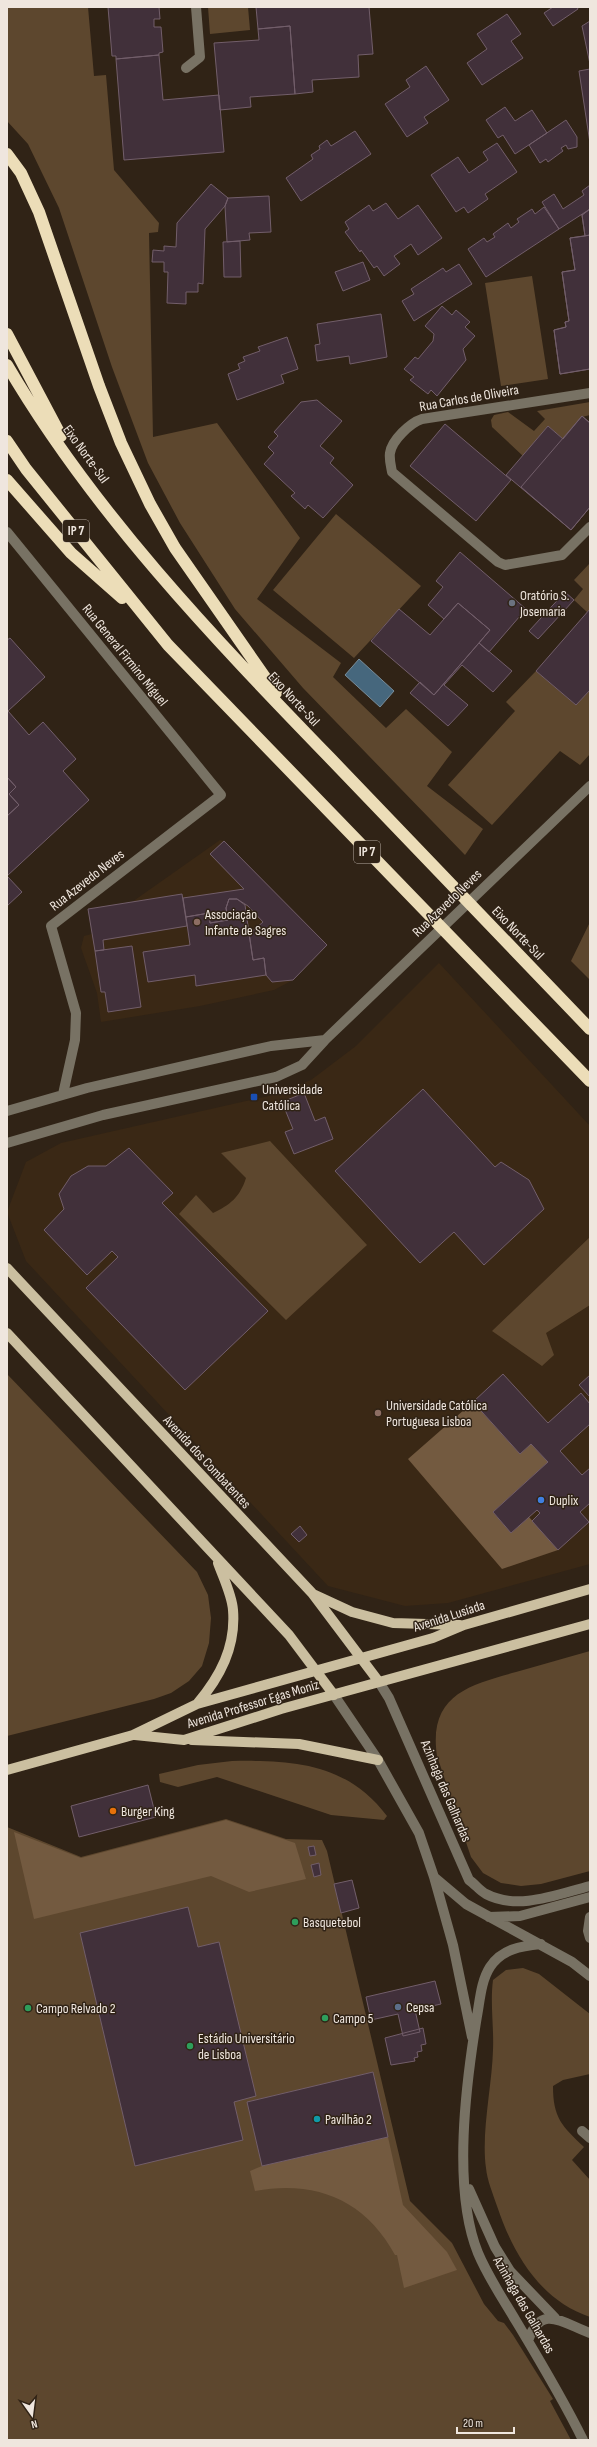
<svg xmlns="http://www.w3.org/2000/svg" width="597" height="2447" font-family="'Sofia Sans Condensed',sans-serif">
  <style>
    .built { fill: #3a2815 }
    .green { fill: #5d472e }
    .forest { fill: #735a40 }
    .water { fill: #46677d; stroke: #798d9a }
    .building { fill: #41303a; stroke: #725e6a }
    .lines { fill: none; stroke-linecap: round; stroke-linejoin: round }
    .minor { stroke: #787264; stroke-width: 10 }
    .major { stroke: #cbbfa0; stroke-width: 10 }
    .highway { stroke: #ecddb8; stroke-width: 12 }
    .worship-dot { fill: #6b7280; stroke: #302316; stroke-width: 1.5 }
    .education-dot { fill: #8d6e63; stroke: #302316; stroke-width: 1.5 }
    .transit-dot { fill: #1a4fb4; stroke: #302316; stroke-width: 1.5 }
    .shop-dot { fill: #3f7fe0; stroke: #302316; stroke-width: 1.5 }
    .food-dot { fill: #e8710a; stroke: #302316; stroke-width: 1.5 }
    .leisure-dot { fill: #2e9e5b; stroke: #302316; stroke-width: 1.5 }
    .service-dot { fill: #5c6f8a; stroke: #302316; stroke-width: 1.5 }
    .culture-dot { fill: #0f9aa8; stroke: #302316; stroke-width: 1.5 }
    .labels { text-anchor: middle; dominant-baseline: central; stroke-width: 3; stroke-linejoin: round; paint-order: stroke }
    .shield { fill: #302316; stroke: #b6aca2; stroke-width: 1 }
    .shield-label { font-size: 13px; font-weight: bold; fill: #efe6de }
    .street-label { font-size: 14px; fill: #efe6de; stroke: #302316 }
    .poi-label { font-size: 14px; fill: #efe6de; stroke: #302316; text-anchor: start }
  </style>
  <rect width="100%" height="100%" fill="#302316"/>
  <path class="built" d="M220,840L224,841L327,945L293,980L274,990L200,1006L101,1022L97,993L81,948L84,936L92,934L132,902Z
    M439,963L590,1126V1564L448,1603L405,1606L328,1586L26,1261L7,1212L26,1162L61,1143L273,1095L311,1080L356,1046Z"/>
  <path class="green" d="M7,7H88L94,76L106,75L114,170L159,223L158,232L149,233L153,437L217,423L300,538L257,599L341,663L333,677L386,728L406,709L452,752L427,786L483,829L465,855L303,688L235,609L180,523L148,463L112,367L59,208L28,144L7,121Z
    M208,7H248L250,30L210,34Z
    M532,276L548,379L501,386L485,283Z
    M590,402V415L582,417L563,439L548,426L523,456L492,427L491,420L494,415L508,412L534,431L545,419L537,411Z
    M336,514L421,586L354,658L273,590Z
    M590,563V609L587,612L574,600L583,589L574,580Z
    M536,671L576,705L590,690V754L580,765L560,751L492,825L448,785L515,711L506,702Z
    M590,922V980L571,961Z
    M270,1141L367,1245L286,1320L179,1214L196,1195L213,1213C230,1205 240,1197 246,1178L221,1153Z
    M590,1237V1305L546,1333L554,1355L542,1366L492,1331Z
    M7,1374L197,1572L208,1595L211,1618L209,1643L202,1666L189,1681L171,1693L154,1699L7,1736Z
    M590,1651V1871L541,1884L521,1886L501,1883L483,1873L471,1857L437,1756C428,1695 469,1685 516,1672C541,1665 565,1658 590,1651Z
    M232,1761C294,1760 347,1763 387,1816L384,1820L331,1815L217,1777L178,1787L160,1782L159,1774L198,1765Z
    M226,1819L286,1839L322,1840L327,1851L410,2201L452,2243L484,2304L498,2321L504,2323L513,2335L553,2399L550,2401L571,2440H7V1827L81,1857Z
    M523,1968L539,1974L590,2014V2074L563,2080L553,2086C553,2118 562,2126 584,2147L572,2160L590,2180V2317C540,2300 513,2254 497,2206C493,2194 487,2180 486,2168C481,2133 492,2086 493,2050C494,2027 490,2003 493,1980L506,1970Z"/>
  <path class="forest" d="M473,1402L520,1454L531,1444L548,1462L493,1512L511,1533L529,1517L558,1550L502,1569L408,1459Z
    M226,1820L295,1843L306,1879L249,1892L211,1876L34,1919L14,1832L81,1858Z
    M388,2137L403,2205L447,2252L457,2270L404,2288L397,2255H395C365,2200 316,2180 255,2191L250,2171L262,2166Z"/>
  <path class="water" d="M359,659L394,691L380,707L345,675Z"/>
  <path class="building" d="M108,7H159L160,19H154V27H161L163,52L159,53V55L116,59V56H112Z
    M256,7H369L373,54L358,55L359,77L312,80L313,92L295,94L290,26L258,29Z
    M553,7H577L578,9L553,26L544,13Z
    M507,14L521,34L511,41L523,58L482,85L467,63L487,49L477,34Z
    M590,21V64L582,26Z
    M290,26L295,94L250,97L251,107L220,110L214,43L259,40L258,29Z
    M159,55L163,100L219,95L224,152L124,160L116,59Z
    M426,66L449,100L424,117L428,123L407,137L385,104L410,87L406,80Z
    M590,69V143L579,71Z
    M505,107L515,121L532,110L547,133L515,154L503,135L498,138L486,120Z
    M566,120L577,137V147L568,149L566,145L561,148L563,151L548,162L546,159L540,163L529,145Z
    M355,131L371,154L301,201L286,178L313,159L311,155L320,149L319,146L327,140L331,146Z
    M497,143L517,172L485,194L488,199L468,213L464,207L456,212L431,175L458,157L469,173L488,160L483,152Z
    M211,184L228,198L225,206L205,229L203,284L198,283V292H186V304L167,303L168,272H164V262H152L153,250L164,251V246L176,247L177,223Z
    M590,185V209L559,229L542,202L554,194L563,209L584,195L582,191Z
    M269,196L271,232L249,233L250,240L227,242L225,206L228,198Z
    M386,203L398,219L418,205L442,238L418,255L411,244L394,256L400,264L384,276L377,266L374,268L361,250L360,252L345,232L349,229L345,222L369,205L373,211Z
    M544,207L559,229L486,277L468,249L484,238L487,242L495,237L493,234L508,223L511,228L519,222L517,219L532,209L535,214Z
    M590,209V369L560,374L554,330L566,327L565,322L569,321L562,272L575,270L570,238L585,236L582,215Z
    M590,209V235L585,236L582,215Z
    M590,235V369L560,374L554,330L566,327L565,322L569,321L562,272L575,270L570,238Z
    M240,241L241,277H224L223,242Z
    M363,262L370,280L343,291L335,272Z
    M459,264L472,284L414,321L402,301L414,294L411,289L443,268L446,272Z
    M442,306L452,315L456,310L470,322L465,327L475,336L463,349L466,360L437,396L431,390L428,394L410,380L414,377L404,369L415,357L418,359L433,341L434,334L425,326Z
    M381,314L387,357L350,364L349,356L317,361L315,345L320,344L317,324Z
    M287,337L298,369L281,375L284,383L237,400L228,374L240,369L238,364L245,361L243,357L260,351L258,347Z
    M317,400L342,421L320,446L334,458L330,463L353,485L323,518L308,505L305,509L291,496L295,493L264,464L274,453L268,447L278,436L274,432L301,402Z
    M582,416L590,423V507L571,530L506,475L548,426L563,439Z
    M582,416L590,423V507L571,530L521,487Z
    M445,424L511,480L476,521L410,466Z
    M460,552L526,609L489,652L479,643L490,630L458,603L444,619L428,605L443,587L436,581Z
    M565,592L574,600L538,639L529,631Z
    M458,603L490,630L434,695L371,641L399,609L430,635Z
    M590,609V690L576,705L536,671Z
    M10,638L45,677L8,711L29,735L43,722L76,759L63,771L89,800L7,876V816L19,805L9,794L16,787L7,777V640Z
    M479,643L512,671L493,692L462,665L444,685L468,705L448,726L410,693L420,682L434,695Z
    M7,777L16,787L9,794L19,805L7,816Z
    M224,841L327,945L293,980L272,982L266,975L264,958L253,960L249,934L263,922L248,906L237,899H229L226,908L228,920L210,923L209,913L186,917L183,898L244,889L210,854Z
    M7,876L22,892L7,906Z
    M182,894L187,926L103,940L104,950L95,951L88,909Z
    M229,899H237L245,905L253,960L264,958L266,975L196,986L195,975L148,982L143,952L190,945L186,917L209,913L210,923L228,920L226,908Z
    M132,946L141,1007L108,1012L105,992H101L95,951Z
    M423,1089L495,1167L501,1162L529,1180L544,1209L484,1265L454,1232L420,1263L335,1171Z
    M304,1093L315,1121L325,1117L333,1139L294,1154L285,1132L293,1129L282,1102Z
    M129,1148L173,1193L162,1203L268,1311L185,1390L86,1288L118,1257L112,1251L87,1275L44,1230L64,1209L59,1194L71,1176L88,1166H106Z
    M503,1374L548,1423L581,1393L590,1404V1424L560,1451L582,1475L590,1468V1503L580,1512L589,1522L558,1550L532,1521L540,1513L537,1510L511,1533L493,1512L548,1462L531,1444L520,1454L473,1402Z
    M590,1375V1397L579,1385Z
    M300,1526L307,1535L299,1542L291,1534Z
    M148,1785L156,1817L79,1837L71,1806Z
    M314,1846L316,1855L310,1856L308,1847Z
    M319,1863L321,1875L314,1877L311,1865Z
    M352,1880L359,1908L341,1913L334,1884Z
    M188,1907L198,1947L219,1942L256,2096L234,2102L243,2140L135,2166L80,1933Z
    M435,1981L441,2004L415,2010L420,2032L403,2036L398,2014L371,2020L366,1997Z
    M423,2028L426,2044L421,2045L422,2051L417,2052L418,2057L414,2058L415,2061L391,2065L385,2038Z
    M373,2072L388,2137L262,2166L247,2102Z"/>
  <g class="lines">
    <path class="minor" d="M186,68L200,57L196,7
      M590,393L422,419C410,423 392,440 390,453C389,459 391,466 392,472L498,562L505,565L562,555L590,527
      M7,532L221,795L51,926L76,1013L75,1040L63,1094
      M7,1111L87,1088L271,1046L325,1040
      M7,1143L103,1115L276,1077L302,1065L325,1040L590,786
      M379,1682L389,1698L469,1880C475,1884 480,1891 486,1894C518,1911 558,1894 590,1886
      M334,1695L378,1760L419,1833L434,1877L453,1945L472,2037
      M434,1877L466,1904L572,1962L590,1976
      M489,1917L520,1916L590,1897
      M590,1917L588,1931L590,1938
      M541,1944C521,1946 502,1949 490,1967C481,1981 480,2000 477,2016C466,2083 452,2189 478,2253C488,2277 503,2299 516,2321C540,2361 563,2399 583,2440
      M582,2131L590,2138
      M469,2189L495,2247L510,2271L555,2318
      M528,2341C541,2302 564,2324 590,2333"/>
    <path class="major" d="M7,1268L312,1593L379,1682
      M7,1333L289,1635L334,1695
      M313,1594L352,1612L393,1623L460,1625
      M197,1704C220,1677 236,1647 233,1610C232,1595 223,1577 218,1563
      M135,1735L184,1740L281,1709L590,1624
      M192,1740L299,1744L378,1760
      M7,1770L133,1735L197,1704L433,1638L464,1625L590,1589"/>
    <path class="highway" d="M7,154L21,173L39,212L99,386L121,443L150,504L175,548L276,693
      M7,334L61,436
      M7,365C93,512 213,637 331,759C417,849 503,939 590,1029
      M7,441L26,469L168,645L590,1081
      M7,480L71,553L122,598"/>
  </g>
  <circle class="worship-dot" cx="512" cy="603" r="4"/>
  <g class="education-dot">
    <circle cx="197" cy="922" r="4"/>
    <circle cx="378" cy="1413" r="4"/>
  </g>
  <rect class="transit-dot" x="250" y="1093" width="8" height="8" rx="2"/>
  <circle class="shop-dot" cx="541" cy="1500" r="4"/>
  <circle class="food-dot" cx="113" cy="1811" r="4"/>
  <g class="leisure-dot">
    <circle cx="295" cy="1922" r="4"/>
    <circle cx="28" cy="2008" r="4"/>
    <circle cx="325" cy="2018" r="4"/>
    <circle cx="190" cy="2046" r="4"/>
  </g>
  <circle class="service-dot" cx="398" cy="2007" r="4"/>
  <circle class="culture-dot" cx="317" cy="2119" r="4"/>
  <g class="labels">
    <g class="shield">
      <rect x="63" y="520" width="26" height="22" rx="3"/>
      <rect x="354" y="841" width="26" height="22" rx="3"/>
    </g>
    <g class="shield-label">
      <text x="76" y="531">IP 7</text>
      <text x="367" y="852">IP 7</text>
    </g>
    <g class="street-label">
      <text transform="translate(469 398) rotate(-10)">Rua Carlos de Oliveira</text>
      <text transform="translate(86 454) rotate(54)">Eixo Norte-Sul</text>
      <text transform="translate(125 655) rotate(51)">Rua General Firmino Miguel</text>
      <text transform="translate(294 699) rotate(47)">Eixo Norte-Sul</text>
      <text transform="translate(87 880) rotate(-38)">Rua Azevedo Neves</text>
      <text transform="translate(447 903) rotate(-44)">Rua Azevedo Neves</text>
      <text transform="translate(518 933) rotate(46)">Eixo Norte-Sul</text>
      <text transform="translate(207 1462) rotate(47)">Avenida dos Combatentes</text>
      <text transform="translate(449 1616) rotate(-18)">Avenida Lusíada</text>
      <text transform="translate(253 1704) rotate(-17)">Avenida Professor Egas Moniz</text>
      <text transform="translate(446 1791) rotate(67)">Azinhaga das Galhardas</text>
      <text transform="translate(524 2305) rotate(60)">Azinhaga das Galhardas</text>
    </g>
    <g class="poi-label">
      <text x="520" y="595">Oratório S.<tspan x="520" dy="16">Josemaria</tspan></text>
      <text x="205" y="914">Associação<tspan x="205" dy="16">Infante de Sagres</tspan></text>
      <text x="262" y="1089">Universidade<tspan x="262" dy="16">Católica</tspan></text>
      <text x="386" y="1405">Universidade Católica<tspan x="386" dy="16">Portuguesa Lisboa</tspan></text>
      <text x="549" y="1500">Duplix</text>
      <text x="121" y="1811">Burger King</text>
      <text x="303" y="1922">Basquetebol</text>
      <text x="406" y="2007">Cepsa</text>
      <text x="36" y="2008">Campo Relvado 2</text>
      <text x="333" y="2018">Campo 5</text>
      <text x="198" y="2038">Estádio Universitário<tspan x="198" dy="16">de Lisboa</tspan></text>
      <text x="325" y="2119">Pavilhão 2</text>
    </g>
  </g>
  <rect width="597" height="2447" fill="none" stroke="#efe6de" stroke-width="16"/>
  <g transform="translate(32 2415) rotate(166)" stroke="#302316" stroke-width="3" paint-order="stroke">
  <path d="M0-3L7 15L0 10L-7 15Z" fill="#efe6de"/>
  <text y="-6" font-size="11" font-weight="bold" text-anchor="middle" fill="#efe6de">N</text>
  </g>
  <path d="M457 2427v6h57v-6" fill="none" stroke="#efe6de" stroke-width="2"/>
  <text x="463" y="2427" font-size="12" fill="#efe6de" stroke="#302316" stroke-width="3" paint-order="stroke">20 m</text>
</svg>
